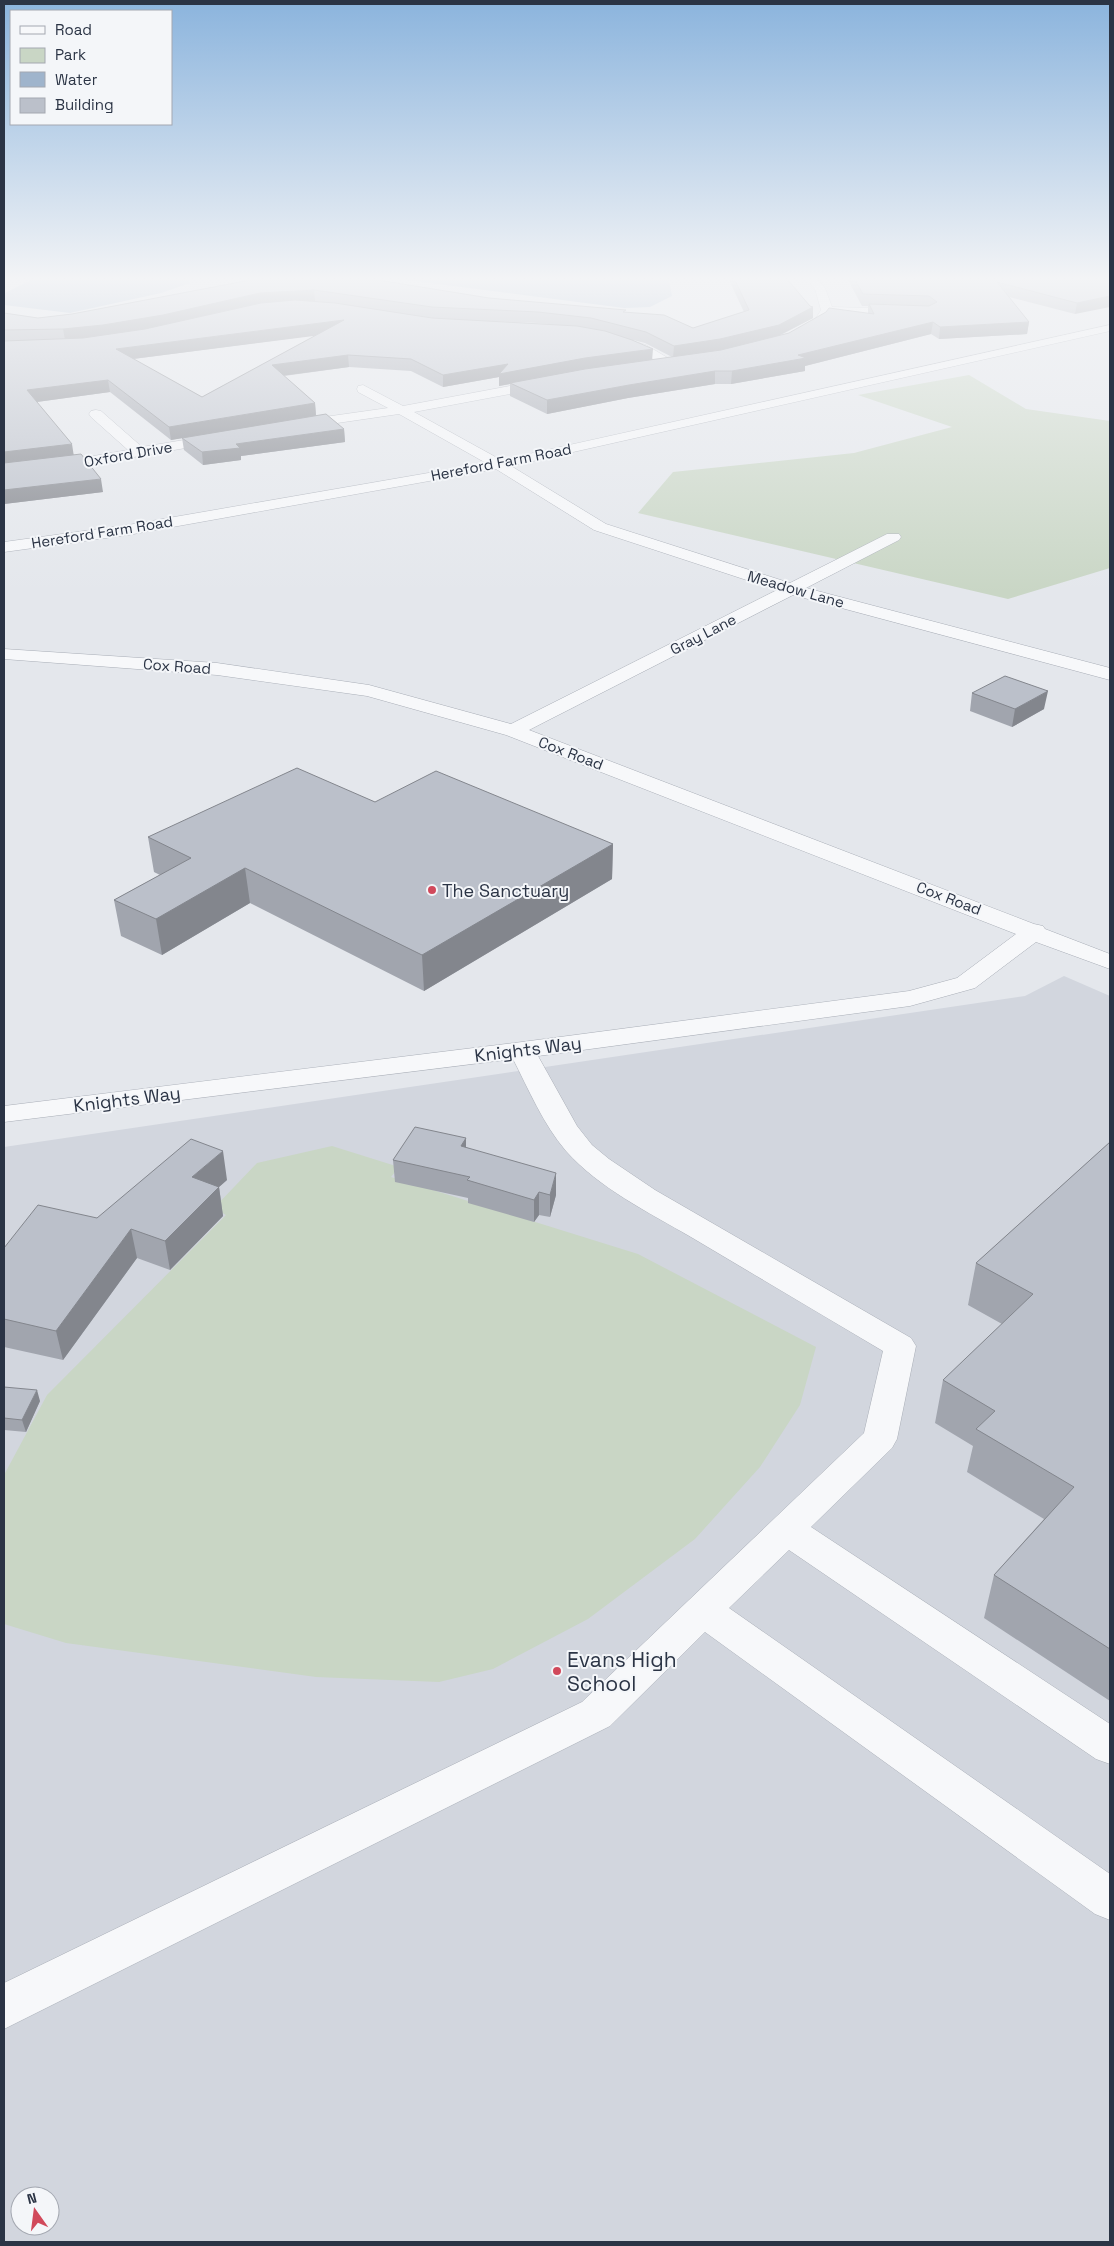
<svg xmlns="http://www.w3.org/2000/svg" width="1114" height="2246" font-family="'Space Grotesk',sans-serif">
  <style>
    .built { fill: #d2d6de; fill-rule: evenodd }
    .green { fill: #c9d6c5 }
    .water { fill: #9fb4cc }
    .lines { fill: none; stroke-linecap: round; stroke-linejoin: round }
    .minor-casing { stroke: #a9aeb7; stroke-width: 1 }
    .minor { fill: #f7f8fa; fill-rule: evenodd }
    .wall { fill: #a1a5ae; fill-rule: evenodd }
    .shaded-wall { fill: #83868d }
    .building { fill: #bbc0ca; stroke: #83868d; fill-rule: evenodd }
    .poi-dot { fill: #d1495b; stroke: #f4f6f9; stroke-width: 2 }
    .labels { text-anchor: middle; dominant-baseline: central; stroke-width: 4; stroke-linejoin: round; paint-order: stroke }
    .far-street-label { font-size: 15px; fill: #2b3445; stroke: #f4f6f9 }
    .poi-label { font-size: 18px; fill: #2b3445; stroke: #f4f6f9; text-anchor: start }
    .street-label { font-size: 18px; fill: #2b3445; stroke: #f4f6f9 }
    .near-poi-label { font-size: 21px; fill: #2b3445; stroke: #f4f6f9; text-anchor: start }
  </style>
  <rect width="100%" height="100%" fill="#e4e7ec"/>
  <path class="built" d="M1064,976L1110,996V2242H5L4,1147L1025,996ZM20,2196H50V2226H20Z"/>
  <path class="green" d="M969,375L1026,409L1110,421V568L1008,599L638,513L673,472L854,453L952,427L858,395Z
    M332,1146L399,1167L391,1177L638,1254L816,1347L800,1405L760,1467L695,1539L588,1619L493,1669L439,1682L316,1677L66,1643L4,1624V1475L47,1395L226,1215L214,1208L257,1163Z"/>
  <path class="water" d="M33,279H189L190,283L161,293L70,313L4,305L5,293Z
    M399,279H669L672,296L650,307L624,308Z"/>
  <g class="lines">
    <g class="minor-casing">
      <path id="minor" d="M807,279H817L825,288L832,307L906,309L912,312L906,315L830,313C823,323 806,340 793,336L791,334L793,332L816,318L821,310L815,289Z
        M1110,325V331L511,466L606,524L790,583L887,534H899L901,537L899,540L806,588L1110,668V680L793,595L529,730L1034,924L1043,926L1045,929L1110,954V969L1036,942L975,988L910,1006L538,1056L577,1126L592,1145L609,1159L655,1190L911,1338L916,1346L897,1439L892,1448L811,1527L1110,1724V1764L1096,1759L789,1550L729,1608L1110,1874V1920L1095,1914L705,1632L610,1726L4,2029V1983L582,1702L864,1433L883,1351C819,1313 755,1275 691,1237C648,1212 599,1188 566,1151C543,1124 529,1090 513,1059L4,1122V1106L522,1042L909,991L957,978L1016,934L506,735L367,696L217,675L4,659V649L217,663L369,685L511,724L777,590L594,530L496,469L128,535L4,552V542L128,525L486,463L399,414L296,429L289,425L296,421L388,408L358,392L357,389L358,386L363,385L403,406L547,379L551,380L553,383L547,387L414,412L501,460Z
        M619,337L646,345L678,364L676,367H668L638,351L615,344L613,341L615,338Z
        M96,410L101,411L142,447L220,434L227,438L220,442L82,466L4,475V467L82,458L128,450L91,417L89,414L91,411Z"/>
    </g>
    <use href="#minor" class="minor"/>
  </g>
  <path class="wall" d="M261,278L489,298L626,312L693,328L744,312L728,278H786L810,306L813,307V318L779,336L868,313V306H862L847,278H1110L1075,314L1009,297L1029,322L1027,334L939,339L931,334L805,366V371L731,384H715L628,398L547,414L510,396V384L499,386V377L443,387L411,371L349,367L284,376L315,403L316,415L344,429L345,442L241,456V460L203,465L184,450L182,438L171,440L110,392L37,402L74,455L103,492L4,504V313L38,318L72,314ZM485,321L538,323L549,324ZM317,335L202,397L133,359ZM633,340L645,343L672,357L653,360Z
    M972,693L1044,709L1012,727L970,711Z
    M375,802L613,844L612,879L424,991L250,903L162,955L121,936L114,900L160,875L154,872L148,837Z
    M466,1138V1147L556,1195L550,1217L539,1215L534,1222L468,1203V1198L395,1182L393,1160Z
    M1110,1142V1701L984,1618L994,1575L1044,1519L967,1472L973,1446L935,1423L943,1380L1002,1324L968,1305L976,1263Z
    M227,1180L219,1187L223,1216L170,1270L137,1258L63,1360L4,1347V1248L97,1218Z
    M4,1387L40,1401L26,1432L4,1430Z"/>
  <path class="shaded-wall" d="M314,290L315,301L105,336L65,340L63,329L260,293Z
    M1110,296V307L1075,314L1077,303Z
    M813,307V318L778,336L720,351L673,358L674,346Z
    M344,320L345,332L117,361L116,349Z
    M933,322L931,334L805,366V371L731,384L732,371Z
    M1029,322L1027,334L939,339L940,327Z
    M653,349L652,361L510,383V384L499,386V377L443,387V375L508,364L585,358Z
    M348,355L349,367L273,377L272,365Z
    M715,371V384L628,398L547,414V400L629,385Z
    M108,380L110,392L29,403L27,390Z
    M315,403L316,416L171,440L169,427Z
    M344,429L345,442L241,456V460L203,465L202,452L236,444Z
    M72,444L74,457L4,466V452Z
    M101,479L103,492L4,504V490Z
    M1048,691L1044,709L1012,727L1015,709Z
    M613,844L612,879L424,991L422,955Z
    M245,868L250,903L162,955L156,919Z
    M466,1138V1160L461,1146Z
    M223,1151L227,1180L219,1187L223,1216L170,1270L165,1241L192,1177Z
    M556,1173V1195L550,1217V1195Z
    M539,1192V1215L534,1222V1200Z
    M131,1229L137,1258L63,1360L56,1331Z
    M37,1390L40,1401L26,1432L22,1420Z"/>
  <path class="building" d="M261,278H365L489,298L626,310L623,312L664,315L693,328L749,310L734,278H786L810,306L813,307L779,325L720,339L674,346L646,332L591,318L538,312L432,307L314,290L260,293L163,315L103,325L63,329L4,330V313L38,318L72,314Z
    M854,278H1110V296L1077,303L997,282L1029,322L940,327L933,322L798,355L806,358L732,371H715L629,385L547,400L510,383L585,369L721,350L789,333L826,312L829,308L874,314L869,304L929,306L937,302L929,296L863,294Z
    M295,300L335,303L432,318L577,326L605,331L632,340L653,349L585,358L499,374L508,364L443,375L411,359L348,355L272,365L315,403L169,427L108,380L27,390L72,444L4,452V341L83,338L145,329L261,303ZM344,320L202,397L116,349Z
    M326,414L344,429L236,444L240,448L202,452L182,438Z
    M81,454L101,479L4,490V463Z
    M1005,676L1048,691L1015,709L972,693Z
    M297,768L375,802L436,771L613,844L422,955L245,868L156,919L114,900L191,858L148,837Z
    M415,1127L466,1138L461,1146L556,1173L550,1195L539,1192L534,1200L467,1180L470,1177L393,1160Z
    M191,1139L223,1151L192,1177L219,1187L165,1241L131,1229L56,1331L4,1319V1248L38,1205L97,1218Z
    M1110,1142V1649L994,1575L1074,1487L976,1429L995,1411L943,1380L1033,1294L976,1263Z
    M4,1387L37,1390L22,1420L4,1418Z"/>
  <linearGradient id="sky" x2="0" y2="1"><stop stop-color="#8bb4dd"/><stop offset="0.47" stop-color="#f3f4f6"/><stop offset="1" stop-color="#f3f4f6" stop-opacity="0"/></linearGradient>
  <rect width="1114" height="593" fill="url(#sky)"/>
  <g class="poi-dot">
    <circle cx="432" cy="890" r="5"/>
    <circle cx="557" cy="1671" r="5"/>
  </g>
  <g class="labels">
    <g class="far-street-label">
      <text transform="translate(128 454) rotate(-10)">Oxford Drive</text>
      <text transform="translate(501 462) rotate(-11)">Hereford Farm Road</text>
      <text transform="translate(102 532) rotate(-9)">Hereford Farm Road</text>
      <text transform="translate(796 589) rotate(16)">Meadow Lane</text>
      <text transform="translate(703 634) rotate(-27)">Gray Lane</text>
      <text transform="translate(177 666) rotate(4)">Cox Road</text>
      <text transform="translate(571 753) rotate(21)">Cox Road</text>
      <text transform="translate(949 898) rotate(21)">Cox Road</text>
    </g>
    <g class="poi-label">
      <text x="442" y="890">The Sanctuary</text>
    </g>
    <g class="street-label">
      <text transform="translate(528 1049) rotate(-7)">Knights Way</text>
      <text transform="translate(127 1099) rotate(-7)">Knights Way</text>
    </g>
    <g class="near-poi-label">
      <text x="567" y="1659">Evans High<tspan x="567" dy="24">School</tspan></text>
    </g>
  </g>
  <rect width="1114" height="2246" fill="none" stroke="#2b3445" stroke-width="10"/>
  <rect x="10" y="10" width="162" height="115" fill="#f4f6f9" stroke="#a4a8b1"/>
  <rect x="20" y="26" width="25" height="8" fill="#f7f8fa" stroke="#a4a8b1"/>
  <text x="55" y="35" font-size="15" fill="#2b3445">Road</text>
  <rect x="20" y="48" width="25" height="15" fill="#c9d6c5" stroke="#a4a8b1"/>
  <text x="55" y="60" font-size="15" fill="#2b3445">Park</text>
  <rect x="20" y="72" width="25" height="15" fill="#9fb4cc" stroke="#a4a8b1"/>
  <text x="55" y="85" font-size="15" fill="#2b3445">Water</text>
  <rect x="20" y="98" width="25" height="15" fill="#bbc0ca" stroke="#a4a8b1"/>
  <text x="55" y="110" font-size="15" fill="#2b3445">Building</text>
  <g transform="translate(35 2211) rotate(346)"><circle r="24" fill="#f4f6f9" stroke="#a4a8b1"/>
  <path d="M0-4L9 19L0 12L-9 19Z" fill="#d1495b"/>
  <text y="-8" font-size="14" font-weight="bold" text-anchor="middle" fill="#2b3445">N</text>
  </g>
</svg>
